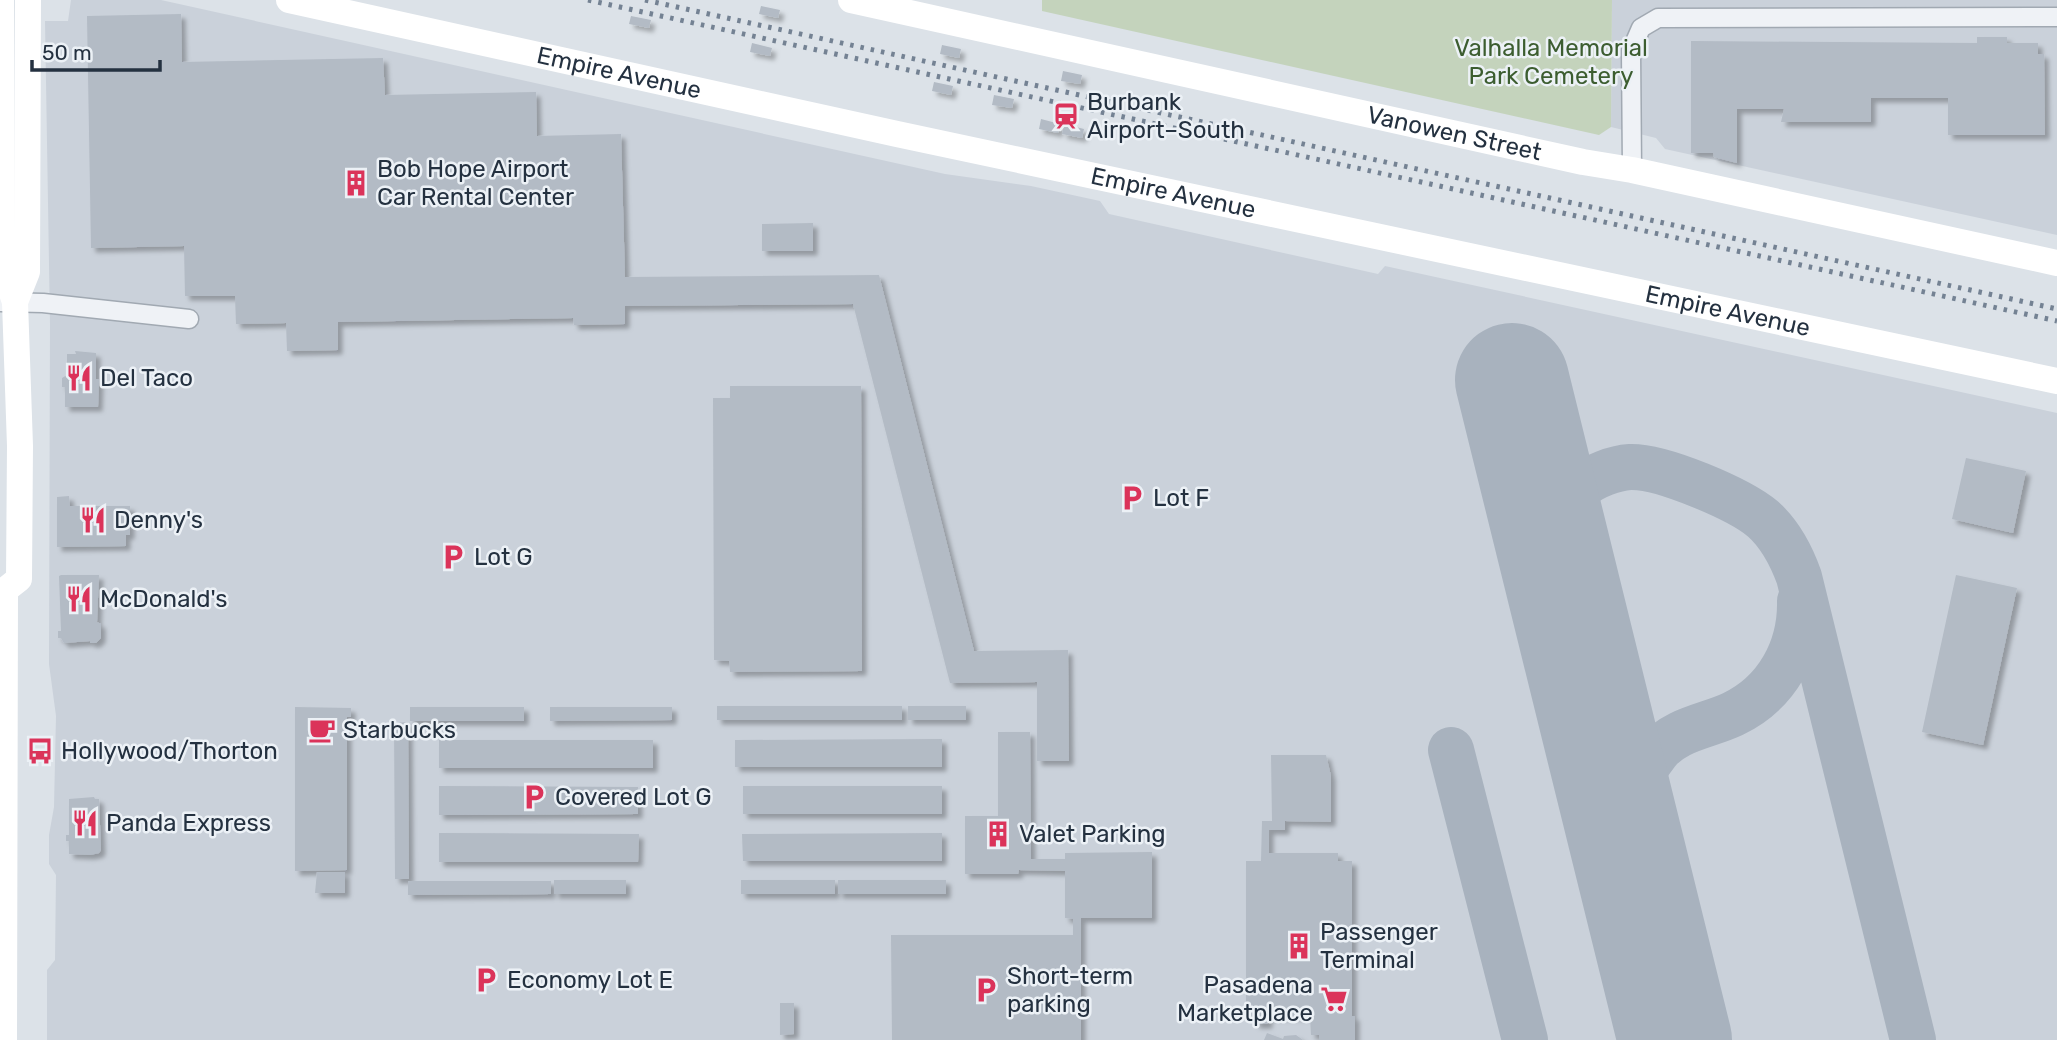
<svg xmlns="http://www.w3.org/2000/svg" width="2057" height="1040" font-family="Rubik,sans-serif">
  <style>
    .built { fill: #cad1da }
    .green { fill: #c4d3bc }
    .lines { fill: none; stroke-linecap: round; stroke-linejoin: round }
    .taxiway { stroke: #a8b2be; stroke-width: 46 }
    .runway { stroke: #a8b2be; stroke-width: 114 }
    .building { fill: #b3bbc5; filter: url(#shadow) }
    .street-casing { stroke: #a1a9b2; stroke-width: 21 }
    .street { stroke: #eff2f6; stroke-width: 18 }
    .secondary { stroke: #fff; stroke-width: 26 }
    .rail { stroke: #748293; stroke-width: 5; stroke-dasharray: 3.5 7; stroke-linecap: butt }
    .labels { text-anchor: middle; dominant-baseline: central; stroke-width: 5; stroke-linejoin: round; paint-order: stroke }
    .park-label { font-size: 24px; fill: #3c5d30; stroke: #ecf1f6 }
    .street-label { font-size: 24px; fill: #243140; stroke: #ecf1f6 }
    .poi-label { font-size: 24px; fill: #243140; stroke: #ecf1f6; text-anchor: start }
  </style>
  <defs>
    <filter id="shadow"><feDropShadow dx="4.5" dy="4.5" stdDeviation="2" flood-color="#0004"/></filter>
  </defs>
  <rect width="100%" height="100%" fill="#dce2e8"/>
  <path class="built" d="M71,0H161L945,174L1031,186L1100,201L1109,214L1378,274L1385,266L2057,413V1040H47V970L55,960L56,875L49,864V835L54,807L56,716L49,664L50,324L45,21H68Z
    M1612,0H2057V235L1665,149L1656,138L1611,127Z"/>
  <path class="green" d="M1042,0H1612L1611,127L1599,135L1042,11Z"/>
  <g class="lines">
    <path class="taxiway" d="M1554,554C1559,531 1562,503 1581,486C1594,476 1614,468 1630,467C1662,466 1739,499 1763,519C1781,535 1791,555 1799,577L1913,1040
      M1451,750L1525,1040
      M1627,847C1629,810 1632,783 1657,752C1675,729 1708,726 1733,714C1777,693 1801,649 1800,601"/>
    <path class="runway" d="M1512,380L1675,1040"/>
  </g>
  <path class="building" d="M761,6L780,10L778,18L759,14Z
    M181,14L182,62L383,58L385,95L536,92L537,136L621,134L625,277L879,275L974,651L1068,650L1069,761H1037V682L950,683L853,304L625,306V324L574,325L573,318L338,322V350L287,351L286,323L236,324L235,296H185L184,246L91,248L87,16Z
    M631,16L651,20L649,28L629,24Z
    M1977,37H2007V43H2038V54H2044L2045,135H1948V98H1871V122H1781L1784,109H1737V163L1714,157L1713,153H1691V41L1977,43Z
    M752,43L772,48L770,56L750,52Z
    M942,45L961,49L959,58L940,54Z
    M1063,71L1082,75L1080,84L1061,81Z
    M934,82L953,86L951,95L932,91Z
    M994,95L1014,99L1012,108L992,105Z
    M1041,119L1060,124L1058,133L1039,129Z
    M1064,124L1084,129L1082,138L1062,134Z
    M813,223V251H762V224Z
    M75,351L96,353V379H99L98,407H65V387H62V378L67,375V354H76Z
    M730,386H861L862,671L730,672L729,661L714,660L713,398H730Z
    M1966,458L2026,471L2013,533L1952,519Z
    M69,496L70,506H130V535H126V546L57,547V497Z
    M61,575H99L97,622L101,624V638L96,643H90V641L64,643L61,638H58V631H61L59,576Z
    M1956,575L2017,588L1983,745L1922,732Z
    M717,706H902V720H717Z
    M908,706H966V720H908Z
    M295,707L351,708V717H347V870L295,871Z
    M410,707H524V721H410Z
    M550,707H672V720L550,721Z
    M408,722L409,879H395L394,723Z
    M998,732H1030L1031,859H1065V853L1152,852V918H1081V1040H892L891,935H1073V919L1065,918V871L1019,870L1018,874H965V816H998Z
    M942,739V767H735V740Z
    M439,740H653V768H439Z
    M1271,755H1326L1331,776V822L1285,821V830H1269V853H1338V861H1352V1016H1355V1040H1319V1035H1311L1310,1016H1268V1024H1255V1016L1246,1015V861H1261L1262,821H1272Z
    M439,786L638,787V814L439,815Z
    M743,786H942V814H743Z
    M94,797L95,799H99L101,850L99,853L90,855L69,854V841H66V835H69V799Z
    M439,833L639,834L638,862H439Z
    M942,833V861H743L742,834Z
    M317,872H345V893H315Z
    M554,880H626V894H554Z
    M741,880H835V894H741Z
    M838,880H946V894H838Z
    M408,881H551V894L408,895Z
    M780,1003H794V1034L780,1035Z
    M1267,1033L1283,1039L1284,1036L1296,1035L1303,1040H1264Z"/>
  <g class="lines">
    <g class="street-casing">
      <path id="street" d="M1632,170L1631,51L1641,28L1658,18L2057,17
        M0,302L43,303L189,319"/>
    </g>
    <use href="#street" class="street"/>
    <g class="secondary">
      <path d="M1,0L2,264L15,302L20,446L19,579L5,590"/>
      <path id="s1" d="M289,0L897,134L2057,381"/>
      <path id="s2" d="M851,0L1583,162L1632,170L2057,263"/>
      <path d="M15,302L27,272L28,0"/>
      <path d="M4,1040L5,590"/>
    </g>
    <path class="rail" d="M588,0L2057,321
      M645,0L2057,309"/>
  </g>
  <defs>
    <g id="station-bare" transform="scale(2.1)"><path d="M-3-6H3Q5-6 5-4V2Q5 4 3 4L4.5 6H3L1.5 4h-3L-3 6H-4.5L-3 4Q-5 4-5 2V-4Q-5-6-3-6ZM-3.5-4v3h7v-3ZM-3.5 1v1.5H-2V1ZM2 1v1.5H3.5V1Z" fill="#db335a" stroke="#ecf1f6" stroke-width="2.5" paint-order="stroke"/></g>
    <g id="building-bare" transform="scale(2.1)"><path d="M-4-6H4V6H1V3H-1V6H-4ZM-2.5-4.3h1.7v1.8h-1.7ZM.8-4.3h1.7v1.8H.8ZM-2.5-1h1.7V.8h-1.7ZM.8-1h1.7V.8H.8Z" fill="#db335a" stroke="#ecf1f6" stroke-width="2.5" paint-order="stroke"/></g>
    <g id="restaurant-bare" transform="scale(2.1)"><path d="M-5-6h1v4h1v-4h1v4h1v-4h1v5L-1.5 .5V6h-2V.5L-5-1ZM5-6V6H3V1.5H1.5Q1.5-4 5-6Z" fill="#db335a" stroke="#ecf1f6" stroke-width="2.5" paint-order="stroke"/></g>
    <g id="parking-bare" transform="scale(2.1)"><path d="M-3.5-5.5H1a3.5 3.5 0 0 1 0 7H-1V5.5H-3.5ZM-1-3.4V-.6H.8a1.4 1.4 0 0 0 0-2.8Z" fill="#db335a" stroke="#ecf1f6" stroke-width="2.5" paint-order="stroke"/></g>
    <g id="cafe-bare" transform="scale(2.1)"><path d="M-5.5-4.5H6V0H3Q3 3.5 0 3.5H-2.5Q-5.5 3.5-5.5 0ZM3-3.2v2h1.7v-2ZM-6 4.5H4V6H-6Z" fill="#db335a" stroke="#ecf1f6" stroke-width="2.5" paint-order="stroke"/></g>
    <g id="bus-bare" transform="scale(2.1)"><path d="M-5-6H5V4H4V6H2V4H-2V6H-4V4H-5ZM-3.5-4V0h7V-4ZM-3.5 1.2v1.5H-2V1.2ZM2 1.2v1.5H3.5V1.2Z" fill="#db335a" stroke="#ecf1f6" stroke-width="2.5" paint-order="stroke"/></g>
    <g id="supermarket-bare" transform="scale(2.1)"><path d="M-6-5.5h2.5l.6 2H6L4.5 2H-2.5L-4.4-4H-6ZM-1.5 3.2a1.3 1.3 0 1 0 .1 0ZM3 3.2a1.3 1.3 0 1 0 .1 0Z" fill="#db335a" stroke="#ecf1f6" stroke-width="2.5" paint-order="stroke"/></g>
  </defs>
  <g fill-rule="evenodd">
    <use href="#station-bare" x="1066" y="116"/>
    <use href="#building-bare" x="356" y="183"/>
    <use href="#restaurant-bare" x="79" y="378"/>
    <use href="#parking-bare" x="1132" y="498"/>
    <use href="#restaurant-bare" x="93" y="520"/>
    <use href="#parking-bare" x="453" y="557"/>
    <use href="#restaurant-bare" x="79" y="599"/>
    <use href="#cafe-bare" x="322" y="730"/>
    <use href="#bus-bare" x="40" y="751"/>
    <use href="#parking-bare" x="534" y="797"/>
    <use href="#restaurant-bare" x="85" y="823"/>
    <use href="#building-bare" x="998" y="834"/>
    <use href="#building-bare" x="1299" y="946"/>
    <use href="#parking-bare" x="486" y="980"/>
    <use href="#parking-bare" x="986" y="990"/>
    <use href="#supermarket-bare" x="1334" y="999"/>
  </g>
  <g class="labels">
    <g class="park-label">
      <text x="1551" y="48">Valhalla Memorial<tspan x="1551" dy="28">Park Cemetery</tspan></text>
    </g>
    <g class="street-label">
      <text stroke="none"><textPath href="#s1" startOffset="338">Empire Avenue</textPath></text>
      <text stroke="none"><textPath href="#s2" startOffset="618">Vanowen Street</textPath></text>
      <text stroke="none"><textPath href="#s1" startOffset="905">Empire Avenue</textPath></text>
      <text stroke="none"><textPath href="#s1" startOffset="1472">Empire Avenue</textPath></text>
    </g>
    <g class="poi-label">
      <text x="1087" y="102">Burbank<tspan x="1087" dy="28">Airport–South</tspan></text>
      <text x="377" y="169">Bob Hope Airport<tspan x="377" dy="28">Car Rental Center</tspan></text>
      <text x="100" y="378">Del Taco</text>
      <text x="1153" y="498">Lot F</text>
      <text x="114" y="520">Denny's</text>
      <text x="474" y="557">Lot G</text>
      <text x="100" y="599">McDonald's</text>
      <text x="343" y="730">Starbucks</text>
      <text x="61" y="751">Hollywood/Thorton</text>
      <text x="555" y="797">Covered Lot G</text>
      <text x="106" y="823">Panda Express</text>
      <text x="1019" y="834">Valet Parking</text>
      <text x="1320" y="932">Passenger<tspan x="1320" dy="28">Terminal</tspan></text>
      <text x="1007" y="976">Short-term<tspan x="1007" dy="28">parking</tspan></text>
      <text x="507" y="980">Economy Lot E</text>
      <text x="1313" y="985" text-anchor="end">Pasadena<tspan x="1313" dy="28">Marketplace</tspan></text>
    </g>
  </g>
  <path d="M32 60v10h128v-10" fill="none" stroke="#243140" stroke-width="3.5"/>
  <text x="42" y="60" font-size="21" fill="#243140" stroke="#ecf1f6" stroke-width="5" paint-order="stroke">50 m</text>
</svg>
